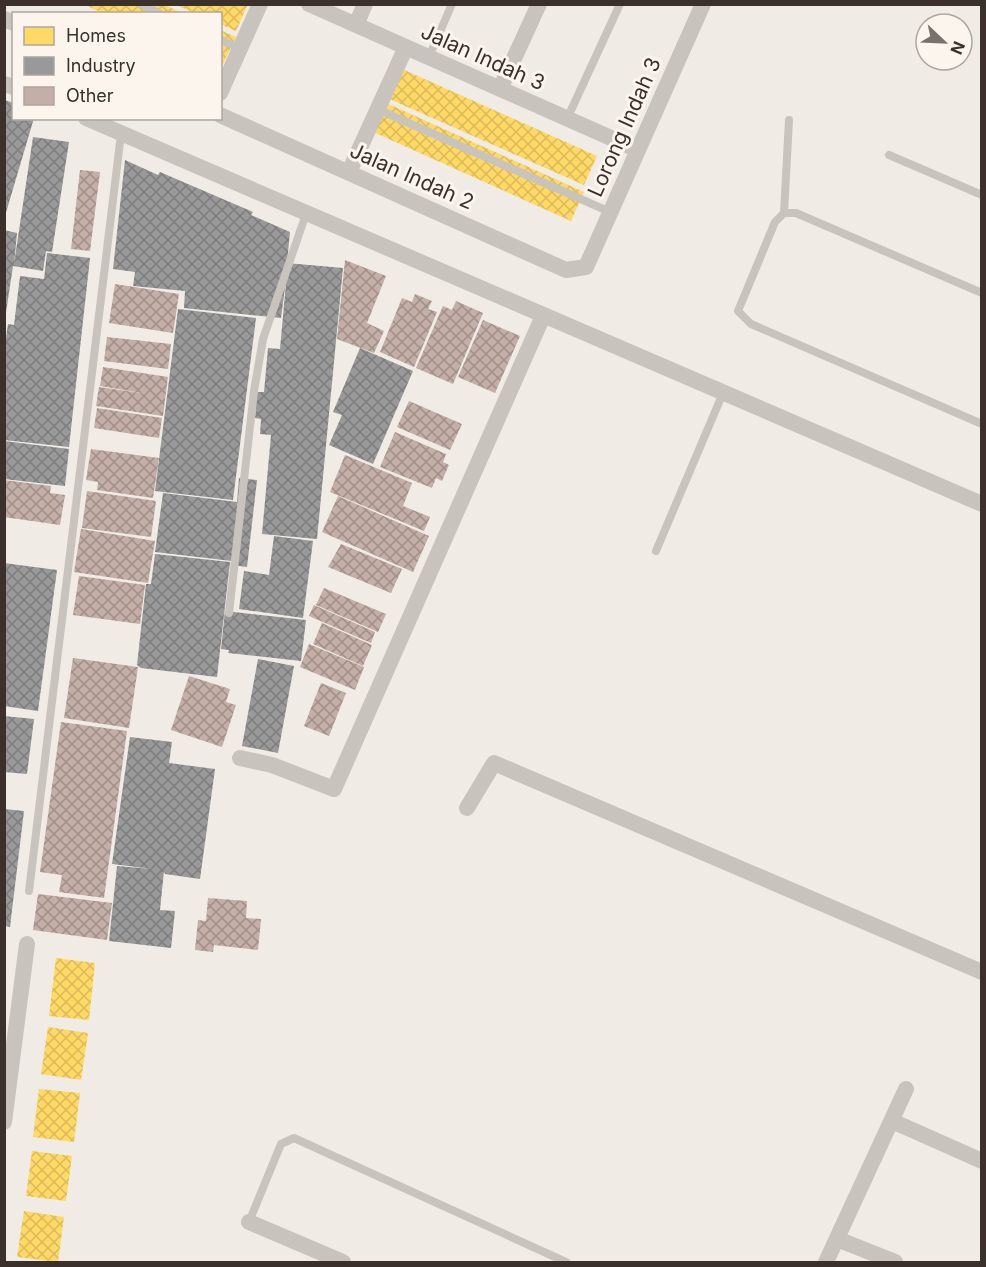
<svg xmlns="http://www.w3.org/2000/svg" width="986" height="1267" font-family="Inter,sans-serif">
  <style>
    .homes { fill: url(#homes-cross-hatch) }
    .industry { fill: url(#industry-cross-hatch) }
    .building { fill: url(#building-cross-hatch) }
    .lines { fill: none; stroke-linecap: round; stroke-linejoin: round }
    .service { stroke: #c9c3be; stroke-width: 8 }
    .minor { stroke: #c9c3be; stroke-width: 16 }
    .labels { text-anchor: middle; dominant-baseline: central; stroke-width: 6; stroke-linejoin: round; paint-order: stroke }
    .street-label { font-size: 21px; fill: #3b302b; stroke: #fbf5ee }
  </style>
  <defs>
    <pattern id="homes-cross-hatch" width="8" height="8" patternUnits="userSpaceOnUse" patternTransform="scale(1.5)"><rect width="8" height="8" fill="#ffd966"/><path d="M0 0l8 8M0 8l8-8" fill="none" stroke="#dbbb59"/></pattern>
    <pattern id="industry-cross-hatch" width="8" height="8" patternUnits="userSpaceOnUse" patternTransform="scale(1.5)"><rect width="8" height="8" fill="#999"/><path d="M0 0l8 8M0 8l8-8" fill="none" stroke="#7e7d7d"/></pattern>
    <pattern id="building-cross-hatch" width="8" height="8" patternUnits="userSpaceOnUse" patternTransform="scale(1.5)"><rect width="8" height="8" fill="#c3afa7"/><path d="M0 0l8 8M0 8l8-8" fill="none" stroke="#a08f88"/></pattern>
  </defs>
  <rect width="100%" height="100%" fill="#f0ebe5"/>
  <path class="homes" d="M84,4H163L184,14H104Z
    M248,4L236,31L220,24V14H197L176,5Z
    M220,30L236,37L222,66H220Z
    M400,68L597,156L584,185L387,98Z
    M384,102L584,192L571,221L371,131Z
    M56,958L95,963L89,1020L49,1016Z
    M48,1027L88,1033L81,1080L41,1074Z
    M39,1089L80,1093L74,1142L33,1137Z
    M32,1151L72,1156L66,1201L26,1196Z
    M24,1211L64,1217L58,1262L17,1257Z"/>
  <path class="industry" d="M4,100L14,103V118H34L5,216Z
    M33,137L69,142L52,252L46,251L43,271L13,266L4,326V230L17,233L14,264Z
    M125,160L158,175L160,172L253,212L251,215L290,232L287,263L343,268L317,539L262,534L271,435L260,434L261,419L255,418L257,392H264L268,348L280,349L287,272L281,318L184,308L185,291L133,286L135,272L113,269Z
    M47,253L90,258L69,447L4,440V352L8,324L14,325L20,276L44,279Z
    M178,309L256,318L233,500L155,491Z
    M360,348L413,371L373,464L329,445L342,415L333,412Z
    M4,441L69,449L65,486L4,479Z
    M239,478L257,480L247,567L232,565V561L155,552L163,493L237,502Z
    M274,536L313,541L303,618L239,609L244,571L269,575Z
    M155,554L230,562L217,677L141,668L137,665L146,584H151Z
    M4,563L57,570L38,711L4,706Z
    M225,611L306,620L301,661L228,653L229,650L221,649Z
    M258,659L294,666L278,753L242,746Z
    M4,716L34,719L27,774L4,772Z
    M130,737L172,742L169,763L215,769L200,879L165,874L164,871L160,910L175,911L171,948L109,941L117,866L153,869L112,864Z
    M4,809L24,811L10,927L4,926Z"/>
  <path class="building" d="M80,170L100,172L90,251L71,249Z
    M345,260L386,276L367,323L384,331L374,353L337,339Z
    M115,284L179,294L173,333L109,323Z
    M415,294L432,301L428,309L437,312L414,367L380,352L402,298L412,302Z
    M456,301L483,313L453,384L416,368L443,306L452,310Z
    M483,320L520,336L495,393L458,377Z
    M107,337L171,344L168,369L104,361Z
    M103,367L168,377L163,416L96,406L99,387L148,394L100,386Z
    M409,401L462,424L450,450L397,427Z
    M97,408L162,418L159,438L94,428Z
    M395,432L446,454L443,462L449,465L442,481L436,478L432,488L380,467Z
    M91,449L159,458L153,498L97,490L98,482L86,480Z
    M345,455L412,483L403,506L430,517L424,531L330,492Z
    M4,480L51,486L50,493L65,495L60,525L4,517Z
    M87,491L156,501L151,537L82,528Z
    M338,496L429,536L413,572L322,532Z
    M81,529L155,541L148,583L74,572Z
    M341,544L402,569L391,593L328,567Z
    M79,576L145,585L140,624L73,615Z
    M324,588L386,614L378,632L316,605Z
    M314,605L375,632L371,643L309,616Z
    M322,623L372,645L363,666L313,644Z
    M309,644L364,667L355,690L300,667Z
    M73,658L138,667L129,728L64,718Z
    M189,676L230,689L226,702L236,705L222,747L171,730Z
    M321,683L346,693L329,736L304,726Z
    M61,722L127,731L104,898L59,892L62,875L40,872Z
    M38,894L112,903L107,940L33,930Z
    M208,898L247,901L246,918L261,919L258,950L214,945L213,952L195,950L198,920L206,921Z"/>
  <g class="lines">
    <path class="service" d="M141,4L161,14
      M220,40L240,48
      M429,57L452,4
      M377,109L610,212
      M567,119L620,4
      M889,155L982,195
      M784,213L789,120
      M982,293L796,213H784L775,222L738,311L751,324L982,424
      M656,551L723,393
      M229,613L254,391L263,339L306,214
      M29,891L121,134
      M249,1222L281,1144L294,1138L566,1262"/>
    <path class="minor" d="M309,4L638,150
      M4,19L14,23
      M356,25L365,4
      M4,84L14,87
      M500,89L539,4
      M220,93L260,4
      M220,115L566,270L586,267L703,4
      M86,118L982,504
      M349,172L406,47
      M240,758L272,765L334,789L543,316
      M467,808L494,763L982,972
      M892,1121L982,1161
      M4,1122L27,944
      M249,1222L343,1262
      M837,1239L895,1262
      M826,1262L906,1089"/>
  </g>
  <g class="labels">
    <g class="street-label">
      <text transform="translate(483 57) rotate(24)">Jalan Indah 3</text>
      <text transform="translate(624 127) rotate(-66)">Lorong Indah 3</text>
      <text transform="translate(412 176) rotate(24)">Jalan Indah 2</text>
    </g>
  </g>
  <rect width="986" height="1267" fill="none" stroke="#3b302b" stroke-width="12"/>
  <rect x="12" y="12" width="210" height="108" fill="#fbf5ee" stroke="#aea6a0" stroke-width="1.5"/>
  <rect x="24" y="27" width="30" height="18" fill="#ffd966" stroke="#aea6a0" stroke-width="1.5"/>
  <text x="66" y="42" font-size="18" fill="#3b302b">Homes</text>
  <rect x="24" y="57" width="30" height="18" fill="#999999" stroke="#aea6a0" stroke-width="1.5"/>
  <text x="66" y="72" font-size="18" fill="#3b302b">Industry</text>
  <rect x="24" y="87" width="30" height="18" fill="#c3afa7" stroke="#aea6a0" stroke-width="1.5"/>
  <text x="66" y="102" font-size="18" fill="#3b302b">Other</text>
  <g transform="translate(944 42) rotate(113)"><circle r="28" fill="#fbf5ee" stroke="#aea6a0" stroke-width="1.5"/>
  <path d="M0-4.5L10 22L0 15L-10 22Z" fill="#7a716c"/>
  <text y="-9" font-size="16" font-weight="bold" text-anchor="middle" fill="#3b302b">N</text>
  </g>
</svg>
